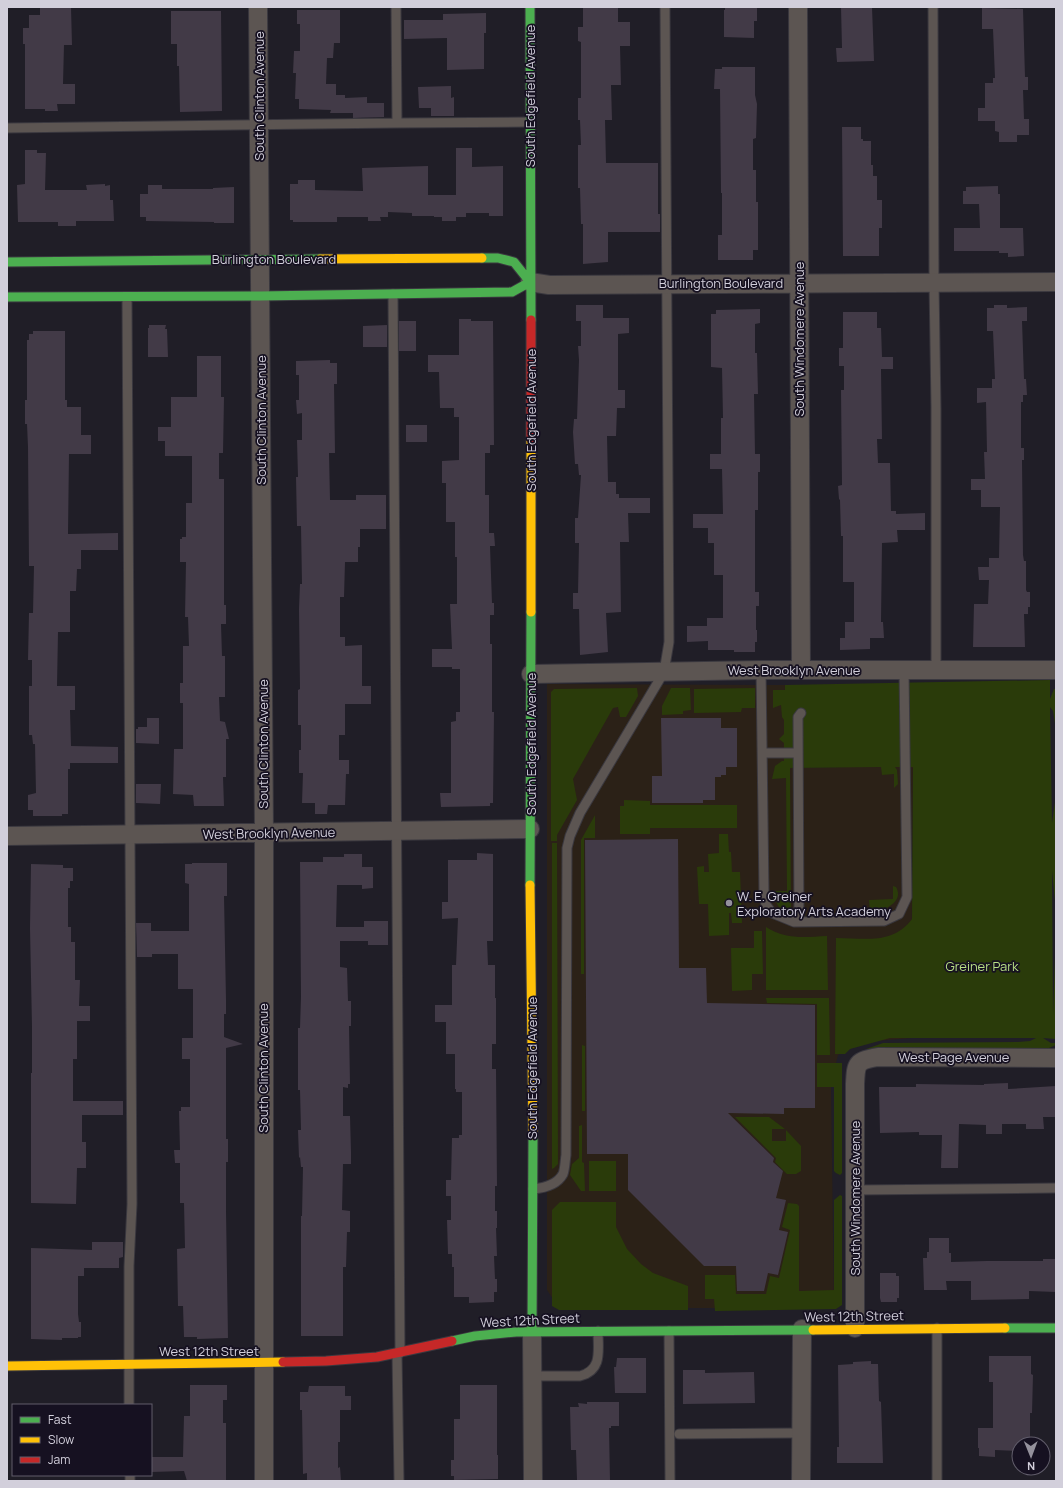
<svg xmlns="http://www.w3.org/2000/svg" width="1063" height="1488" font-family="Manrope,sans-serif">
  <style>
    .education { fill: #2b2117 }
    .green { fill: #2a3b0a }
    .building { fill: #423a47 }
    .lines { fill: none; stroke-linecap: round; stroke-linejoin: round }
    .lane-casing { stroke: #3a383f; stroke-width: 11 }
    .street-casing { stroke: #3a383f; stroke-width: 20 }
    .fast-casing { stroke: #3a383f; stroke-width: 11 }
    .slow-casing { stroke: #3a383f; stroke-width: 11 }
    .jam-casing { stroke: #3a383f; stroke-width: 11 }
    .lane { stroke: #5c5552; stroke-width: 9 }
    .street { stroke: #5c5552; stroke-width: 18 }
    .fast { stroke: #4caf50; stroke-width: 9 }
    .slow { stroke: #ffc107; stroke-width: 9 }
    .jam { stroke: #c62828; stroke-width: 9 }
    .poi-dot { fill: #94919c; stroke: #161121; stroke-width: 1.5 }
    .labels { text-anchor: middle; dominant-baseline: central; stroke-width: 3.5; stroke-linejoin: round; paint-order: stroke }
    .street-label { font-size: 13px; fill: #d2cfdb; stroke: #161121 }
    .poi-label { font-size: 13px; fill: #d2cfdb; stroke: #161121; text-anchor: start }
    .park-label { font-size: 13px; fill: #b8df85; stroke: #161121 }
  </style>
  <rect width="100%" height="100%" fill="#201e27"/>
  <path class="education" d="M547,684L785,685L784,768L913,766L911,1038L864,1042L838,1055L831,1083L834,1308H559L547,1290Z"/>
  <path class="green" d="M1050,680V699L1054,689H1056V730L1053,711L1050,707L1052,823L1055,802L1056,776V911L1052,871L1053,1015L1056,928V1039L1043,1038L1051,1043H1056V1045L1049,1048L866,1049L883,1043L1018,1042L1030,1041L1036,1038H890L850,1049L845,1054H835L836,938C864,938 893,945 912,919L913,767H895L897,770L898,784L894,788V774L882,775L881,767L790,768L791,915C779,911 775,903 773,891H787L786,778L772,779L775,766L782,761H784V743L779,739L784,734V720L782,717L781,705L773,708V690H785V685Z
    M637,688L638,696L626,717H620L618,707L613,708L573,779L577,800L557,835V841H551V692L554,689Z
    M671,688H690L691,710L683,711V714L662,715V706Z
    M755,688V708H742L741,712L694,713V689Z
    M624,800L650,801V805H737V828H650V834H620V806H624Z
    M595,815V838H584V974H581V840Z
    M719,834H728L729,852H731L732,872H740L742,923H732L731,913H729V935L709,936L708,904H699L697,867L704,866V872H709L708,854L719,853Z
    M552,843H557L558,1164L554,1168L552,1169Z
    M893,886L896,887C905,903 882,911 870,913L869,900L893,899Z
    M766,927C786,940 805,937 827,936L828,990H766Z
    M754,931H762L763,974H752V990L732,991L731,948H754Z
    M766,998H829L830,1055H817V1004L767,1003Z
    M582,1045L585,1046V1111H582Z
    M817,1063H842V1173L840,1175L836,1173L834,1171V1087H817Z
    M735,1117H769L785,1129H772V1141H786V1130L801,1146V1171L796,1174H787L775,1162L776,1158Z
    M582,1125V1162L584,1163L585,1191H581L570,1175L572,1164L579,1158V1126Z
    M589,1161H616V1191H589Z
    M840,1195L842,1196V1305L836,1309L715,1311L714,1299H705V1275H735L736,1294H766L770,1276L779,1278L790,1230L782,1227L788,1203L797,1204L799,1206V1291L834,1290V1200Z
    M560,1202H616V1227L627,1249L641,1264L653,1273L688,1286V1310H559L552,1306V1210Z"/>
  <path class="building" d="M40,7H71L72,45H64L63,84H75V104H57L58,111H45V109H25V44H23V28H29V15H40Z
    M583,7H618V22H630V46H620L621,85H611L612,120H605L606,163H658V214H660V232H608V262L595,263L583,264V224H581L580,188H578V145H581L580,120H578V98H581V42L578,41V27H583Z
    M725,7H757V21H754V38L724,37V10H725Z
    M841,7H872L874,61L837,62L836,48H842Z
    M982,8L1023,9L1025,77H1028V90H1023L1024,119H1029V135H1017V142H999V132L995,131V121H978V108H985V83H993V78H995L993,29H982Z
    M297,10H340V43H334L333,58H327L326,84H336V95H345V98L367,97V103H384V117L353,118V113H330L331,110L299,109V99H295L296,73H293L294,51H300V24H297Z
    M171,11H221L222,111L180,112L179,66H177V44H171Z
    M486,13V33H484V69L447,70V38L404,39V20H443V14Z
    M722,67H755V95L757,104L756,138L753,139V170H756V202H758V250H753V260H718V235H722V193H721L720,89H714L715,69H722Z
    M451,86V98L454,97V116H431V108H419L418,87Z
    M842,127H861V139H863V141H871V165H873V176H877V200H882V228H879V256H843Z
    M456,148H472V167L503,166V216H489V213H466V217H456V221H442V217H434V216H412V213L388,212V217H380L381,221H368V217H337V222H293V220H290V184H298V180H315V190L363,191L362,168L428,166V195H456Z
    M25,150H37V153H46L45,190H87L86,185L105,184V186L110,185V200H113L114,221H76V226H58V222H18L17,185L25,184Z
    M148,185H162V189H213V188L234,187V223H214V222L146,221V217H140V194H148Z
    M998,186V194H1000V228H1023L1024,256L1008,257V253H999V251H954V228H980L979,204H963V191H966V187Z
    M576,305H603V318H629V333L618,334V390H625V408H617L616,436H607L608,482H616V494H619V498H650V513H628L629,542H620L621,612L606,613L608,652L580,655L579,609H573V593H578L579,543H575V518H578L581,475H579L578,464H575L573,432L574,419H577L579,360L578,346H581V321H576Z
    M994,305H1007V308L1027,307V321H1022L1024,379H1026L1027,395H1023V402H1021V448H1024V460H1022L1023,555L1024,561H1026V590L1027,592H1030V607H1028V614H1024L1025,647H973L974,604H988L989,580H979L978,567H989V558H999L1000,507H981V490H971V479H985L984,452H987L986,402L977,403V388H992V379H995L993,331H987V308H994Z
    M760,309V323L755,324V353H757L758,394H754L755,454H760V472H758V510H755V592H759V606H756V630H757V642H755V652H734V650H708V641L687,642V626H707V618H723V575H714V543H708V528H693V514H723L722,469H710V454H721V418H723L722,368L711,367V314H716V310Z
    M843,312H877V328H881L882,357H893V369H881L882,439H877L878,463H890L891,511H896V514L925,513V530H897L898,542L882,543L881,622H883L884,638H870V649L840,650V638H845V622H854V582H843V536H841L840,500L839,499L838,486L842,485L841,390H844V366H839V348H843Z
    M459,319H471V321H493L494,445H490V453H485V495H489V533H494L495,546H490L492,603H494V615H490V644H492V712H494L493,803H490V806L441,807L440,793H451V722L456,721V712H460V669H452V667H432V649H452L450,604H457V557H455V522H446V483H442V461L459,460V417H454V408H440L439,372H428V355H459Z
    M399,321H416V351H399Z
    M149,325H166L165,329H167L168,357H148V328H149Z
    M387,325V347H363V326Z
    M33,331H65V400H67V407H81V435H91V454H69L68,534L118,533V550H81V569H77L76,591H70V632H58L57,686H75V710H70L71,746L118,747V763H70V769H68V814H62V816H33V810H28V795L36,793L35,744H33L32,735H29V686H32V660H28L29,613H33L34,566H29L28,447L27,424H25V400H27V340H29V334H33Z
    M197,356H221V397H224L223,453H219V479H224V605H226V624H221L222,656H225V697H219L220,721L225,722L229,739H226V777H223L224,806H194L193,795L173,794L174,749H183V703H180V683H183V646H189L188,617H185L186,562H180V539H182V537H186V503H192V456H165V441H158V427H171V397H197Z
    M330,360V363H337V384H334L335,453H329L330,500H356V495H386V529H360V547H358V562H345L344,597H340V637H345V646L362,645V686H371V704H345V735H339V760H349V774H346L345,805H328L327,814H315V803H302L303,773H299V750H301V725H298V690L300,689L299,609L300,584H302L301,526H297L296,477H298L297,440H302V413L297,414L296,400H299V375H296V361Z
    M406,425H427V442H406Z
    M147,718H159V744L136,743V729H138V727H147Z
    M661,718H721V728H737V767H726V775H721V777H715V800H703V803H652V776H662Z
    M136,784H161L160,804L136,803Z
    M678,839L679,968H706L707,1003L815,1005V1108H784V1114L728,1113L774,1158L773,1162L783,1171L776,1198L786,1200L779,1230L788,1232L778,1275L768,1273L764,1291H737L736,1266H704L628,1190V1154H587L585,840Z
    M477,853L493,854V941H487L488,965H495V998H496V1044H492V1069H496L497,1186H495V1211H497V1228H496L497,1256H494L495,1279H497V1292H494V1302L469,1303V1297H454V1267H452V1254H448L447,1220H451V1196H446V1180H451L452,1138H459V1135H462V1092H456V1089H455V1054H446V1022H435V1005H452V965H456L458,918L442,919V902H448V860H477Z
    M344,854H362V867H373V888L362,889V885H337L336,927H364V921H388V945H368V941H340V967L347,968L348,1001H351V1026H349L350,1084H348V1088L343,1087V1116H350L351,1152V1164H343L342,1210L350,1211V1232H347L346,1267H343V1336H301V1216H302L303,1167H301L300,1157L299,1158L298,1130H301L300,1090H298V1028H300L301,997L300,862H323V857H344Z
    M192,863H227V896H224L226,1000V1014H224V1037L243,1044L226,1048V1139H228V1162H226V1211L228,1338L197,1339V1337H184L183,1306H178L177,1249L185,1248L184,1203H180V1163H175L174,1150H180L179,1111H181V1107H190V1059H182V1038H193V989H178V954H152V957H137L136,923H151V931H189V884L185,883V864H192Z
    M31,864L63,865V868H73V881H70V888H68V927H71V942H75V980H80L79,1006H90V1021H77V1059H73V1101H123V1115H82V1142H86V1168H77L76,1204L31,1203V1073H32V1027L30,928Z
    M1008,1083V1089L1056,1086V1117H1043L1044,1129H1026V1124H1002V1134H986V1125L959,1124L958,1168H941L942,1135H919V1132L880,1133L879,1087H916V1084L984,1085V1084Z
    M929,1238H949V1253H951V1262L987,1261H1043V1259H1056V1292L1029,1291V1299L971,1300V1281H946L947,1290H924L923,1258H927V1252H929Z
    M92,1242H123V1257L119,1258V1268H84V1276H78V1314L79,1322H81V1337H78V1338H62V1340L31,1339V1248L92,1250Z
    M880,1273H896V1276H899V1298H897V1302H881L880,1298Z
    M989,1356H1031V1374L1033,1375L1032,1413H1030V1444H1019V1451L995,1450V1457L979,1456V1448H978V1428H993V1382H989Z
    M617,1358H646V1393H615L614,1367H616Z
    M871,1361V1364H878L879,1401L881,1402L883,1463H837V1447H839L838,1365L853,1364V1362Z
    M683,1370H705V1373L754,1372L755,1403L683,1404Z
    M190,1385H227V1400H223V1423H226V1481H187L184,1471L151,1472V1457H183L184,1416H190Z
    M460,1385H497V1455H498V1479L454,1480V1476H451V1460H454V1419H460Z
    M309,1386H345V1396H351V1410H340V1442H338V1468L340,1467L341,1481H307V1473L303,1474L302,1410H300V1392H308Z
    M587,1402H619V1426H611V1428H609L610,1481H578L577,1480L576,1450H571L570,1407H579L578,1403L587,1404Z"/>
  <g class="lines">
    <g class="lane-casing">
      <path id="lane" d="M396,7L397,123L530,122
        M933,7L934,283L936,408V669
        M7,128L397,123
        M393,294L400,1353
        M127,297L132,1204L129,1266V1405
        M761,670L764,894L766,905L772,913L794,922L884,921L899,914L907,897L904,670
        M763,753H798
        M799,922L798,717L801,713
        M533,1189C544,1188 557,1185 563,1174C565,1169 565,1161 566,1155L567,848L570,836L580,813L664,672L669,642L665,7
        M855,1190L1056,1188
        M669,1331L670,1481
        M397,1353L399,1481
        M532,1376H580C603,1370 598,1350 598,1331
        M679,1434L801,1433
        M130,1475V1481
        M937,1481V1328"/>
    </g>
    <g class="street-casing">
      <path id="street" d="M258,7L264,832V1481
        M798,7L801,670
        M530,282L549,285L1056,282
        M531,674L761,670H1056
        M7,836L530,829
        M855,1328V1084C856,1063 856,1061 878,1057L1056,1058
        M532,1332L533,1481
        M801,1481L802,1329"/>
    </g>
    <g class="fast-casing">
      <path id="fast" d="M530,7L531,320
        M482,258H498L514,262L530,282
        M7,262L320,259
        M7,297L260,296L512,292L530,282
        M530,885L531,612
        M1005,1328H1056
        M532,1332L533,1135
        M452,1341L475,1336L516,1332L813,1330"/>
    </g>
    <g class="slow-casing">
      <path id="slow" d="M320,259L482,258
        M531,612V439
        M530,885L533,1135
        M813,1330L1005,1328
        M7,1366L283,1362"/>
    </g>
    <g class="jam-casing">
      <path id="jam" d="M531,320V439
        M283,1362L326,1361L377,1357L452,1341"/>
    </g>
    <use href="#lane" class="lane"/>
    <use href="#street" class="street"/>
    <use href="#fast" class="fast"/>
    <use href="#slow" class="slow"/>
    <use href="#jam" class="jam"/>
  </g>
  <circle class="poi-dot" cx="729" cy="903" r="4"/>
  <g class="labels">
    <g class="street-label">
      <text transform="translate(259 96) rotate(-90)">South Clinton Avenue</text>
      <text transform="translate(530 96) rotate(-90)">South Edgefield Avenue</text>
      <text x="274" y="259">Burlington Boulevard</text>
      <text x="721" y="283">Burlington Boulevard</text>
      <text transform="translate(799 339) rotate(-90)">South Windomere Avenue</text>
      <text transform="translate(261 420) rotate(-90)">South Clinton Avenue</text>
      <text transform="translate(531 420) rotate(-90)">South Edgefield Avenue</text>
      <text x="794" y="670">West Brooklyn Avenue</text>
      <text transform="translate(263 744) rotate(-90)">South Clinton Avenue</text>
      <text transform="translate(531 744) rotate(-90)">South Edgefield Avenue</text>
      <text transform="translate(269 833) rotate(-1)">West Brooklyn Avenue</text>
      <text x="954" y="1057">West Page Avenue</text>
      <text transform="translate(263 1068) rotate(-90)">South Clinton Avenue</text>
      <text transform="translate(532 1068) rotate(-90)">South Edgefield Avenue</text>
      <text transform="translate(855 1198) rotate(-90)">South Windomere Avenue</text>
      <text transform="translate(854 1316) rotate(-1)">West 12th Street</text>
      <text transform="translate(530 1320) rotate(-3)">West 12th Street</text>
      <text x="209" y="1351">West 12th Street</text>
    </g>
    <g class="poi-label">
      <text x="737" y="896">W. E. Greiner<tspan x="737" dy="15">Exploratory Arts Academy</tspan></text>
    </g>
    <g class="park-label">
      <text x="982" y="966">Greiner Park</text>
    </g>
  </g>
  <rect width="1063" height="1488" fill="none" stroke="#d2cfdb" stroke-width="16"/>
  <rect x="12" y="1404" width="140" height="72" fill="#161121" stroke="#615d6b"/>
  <rect x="20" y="1417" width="20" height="6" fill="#4caf50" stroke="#615d6b"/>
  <text x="48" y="1424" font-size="12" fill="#d2cfdb">Fast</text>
  <rect x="20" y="1437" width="20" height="6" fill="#ffc107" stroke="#615d6b"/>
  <text x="48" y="1444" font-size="12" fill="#d2cfdb">Slow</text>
  <rect x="20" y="1457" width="20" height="6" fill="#c62828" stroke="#615d6b"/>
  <text x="48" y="1464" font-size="12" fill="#d2cfdb">Jam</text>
  <g transform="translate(1031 1456) rotate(179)"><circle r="19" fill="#161121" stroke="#615d6b"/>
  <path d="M0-3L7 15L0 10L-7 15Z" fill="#94919c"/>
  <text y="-6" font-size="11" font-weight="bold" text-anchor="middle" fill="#d2cfdb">N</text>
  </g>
</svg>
